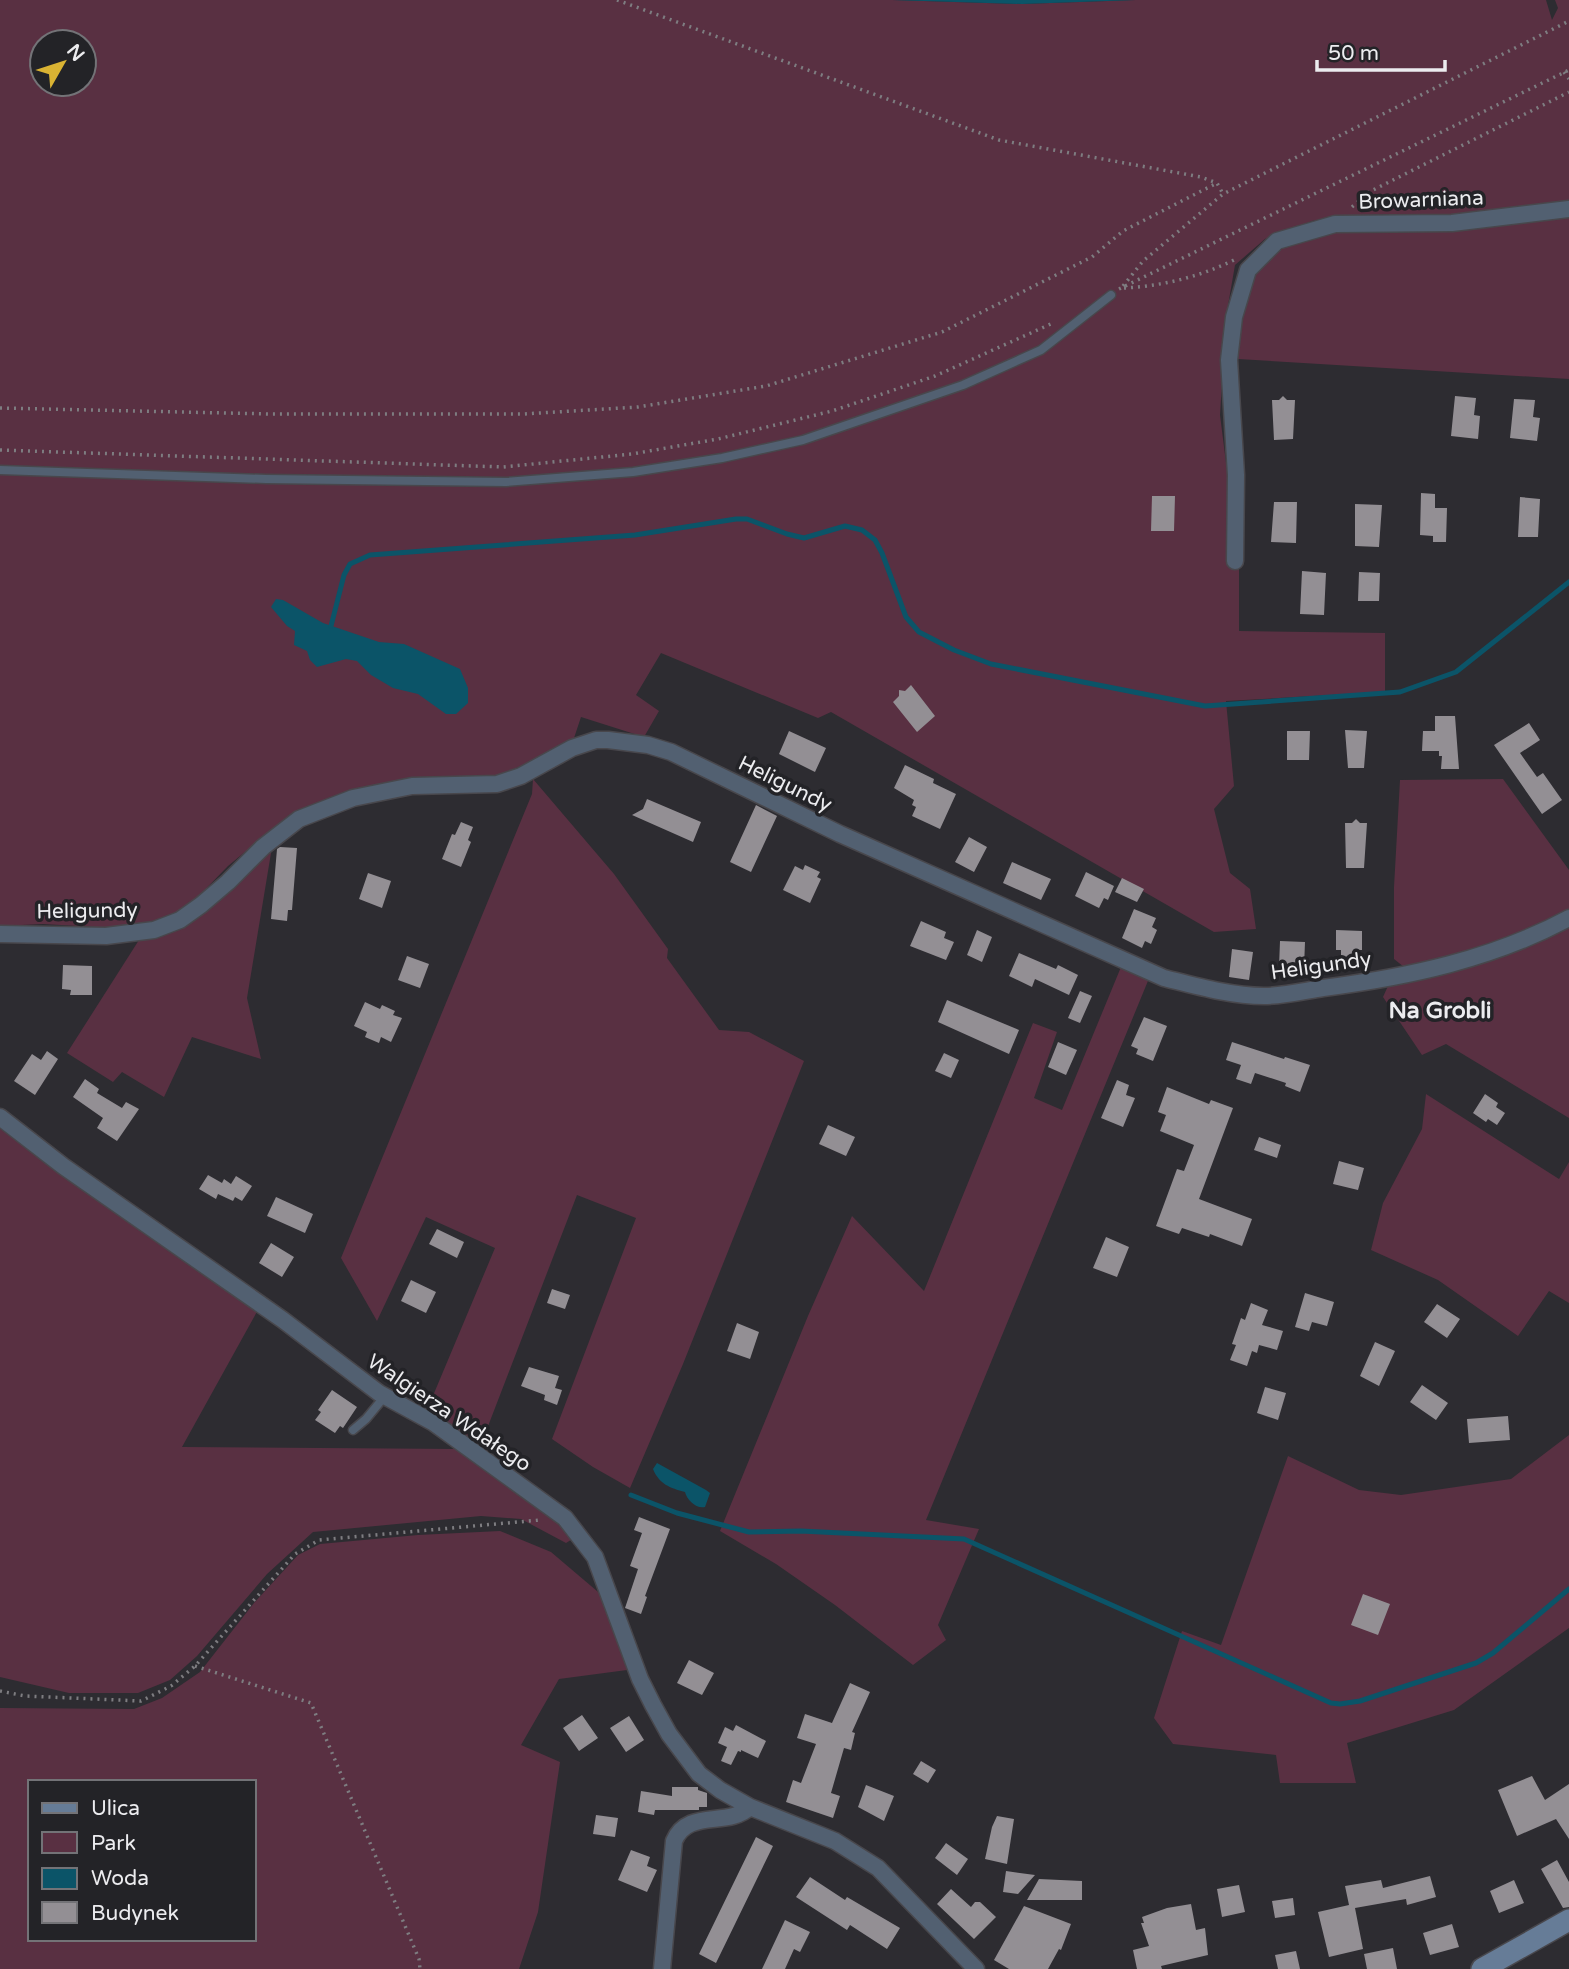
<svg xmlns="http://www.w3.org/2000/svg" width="1569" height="1969" font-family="'Varela Round',sans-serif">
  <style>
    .green { fill: #593042; fill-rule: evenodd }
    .water { fill: #0b5468 }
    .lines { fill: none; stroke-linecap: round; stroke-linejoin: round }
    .stream { stroke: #0b5468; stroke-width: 5 }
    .building { fill: #938f94 }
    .lane-casing { stroke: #48474c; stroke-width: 11 }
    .street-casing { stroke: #48474c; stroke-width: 19 }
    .secondary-casing { stroke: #48474c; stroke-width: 24 }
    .path { stroke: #7e7d81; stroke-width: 3.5; stroke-dasharray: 2 5; stroke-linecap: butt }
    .lane { stroke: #526071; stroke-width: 8 }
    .street { stroke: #526071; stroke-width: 16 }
    .secondary { stroke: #667c97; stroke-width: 21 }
    .labels { text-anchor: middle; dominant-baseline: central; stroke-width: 7; stroke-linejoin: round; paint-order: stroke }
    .street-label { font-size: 21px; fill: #ececef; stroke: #232327 }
    .neighbourhood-label { font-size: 23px; font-weight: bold; fill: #ececef; stroke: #232327 }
  </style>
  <rect width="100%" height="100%" fill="#2d2c31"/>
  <path class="green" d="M0,0H893L1022,4L1135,0H1546L1552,20L1558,8L1555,0H1569V379L1238,359L1241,315L1252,275L1279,247L1337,231H1459L1460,216L1393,214L1336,216L1312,221L1265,239L1235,265L1226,317L1220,415L1239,566V631L1385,633V692L1226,701L1234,786L1214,809L1230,873L1250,889L1256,929L1214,932L831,712L818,718L661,653L636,695L659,711L644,737L581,717L574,738L535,761L492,777L389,782L349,792L288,816L228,866L195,900L170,917L147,924L113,928L43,924L0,926ZM42,42H84V84H42Z
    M533,779L614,874L668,949L667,958L719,1030L749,1032L804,1061L683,1364L630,1488L593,1467L552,1439L636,1218L577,1195L480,1447L427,1410L495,1248L426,1217L377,1321L341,1258L532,794Z
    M1503,779L1569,870V909L1541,928L1508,943L1404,967L1394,959V887L1400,780Z
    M273,841L247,998L261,1059L192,1037L164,1097L122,1072L113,1082L67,1053L139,940L179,927Z
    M1569,925V1118L1446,1044L1422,1055L1383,997L1388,986L1515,952Z
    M1121,967L1150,976L926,1520L979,1529L938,1625L946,1640L913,1665L835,1605L776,1564L720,1531L808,1316L852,1216L924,1291L1033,1023L1057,1032L1034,1098L1062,1110Z
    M1426,1094L1559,1179L1569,1162V1303L1549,1291L1518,1336L1438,1280L1371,1250L1383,1203L1422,1129Z
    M0,1126L13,1138L259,1308L182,1447L457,1449L541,1509L574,1538L566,1543L521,1519L481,1516L313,1532L267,1574L197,1656L170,1680L138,1693H69L0,1677Z
    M1569,1435V1628L1454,1710L1347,1743L1356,1783H1280L1276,1755L1173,1744L1154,1718L1182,1631L1221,1645L1288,1456L1359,1490L1401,1495L1511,1479Z
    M500,1531L551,1552L604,1597L627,1670L559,1679L521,1745L560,1762L538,1912L519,1969H0V1708L134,1709L162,1698L200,1672L254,1603L298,1555L320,1544L418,1535ZM30,1782H254V1939H30Z"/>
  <path class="water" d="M893,0H1135L1022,4Z
    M276,599L283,600L323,623L379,642L404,644L460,669L468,688V703L456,714H446L418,694L393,688L371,675L357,661L346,659L317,667L310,660L307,651L294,645L295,631L287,626L271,607Z
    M657,1463L706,1490L710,1493L705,1507C696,1509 687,1500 685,1492C670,1488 659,1484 653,1469Z"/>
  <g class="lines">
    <path class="stream" d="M331,626L344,575L350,564L370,555L635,535L736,519H747L787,534L804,538L845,526L862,530L875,540L882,553L906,617L919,632L954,650L991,664L1205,706L1400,692L1456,672L1569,582
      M631,1495L677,1513L749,1532L801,1531L964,1539L1331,1703L1340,1704L1360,1701L1476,1663L1493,1653L1569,1589"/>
  </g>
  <path class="building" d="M1283,396L1287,400H1295L1293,439L1274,440L1272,400H1279Z
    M1455,396L1476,398L1474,415L1480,416L1478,439L1451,436Z
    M1514,399L1535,400L1533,417L1540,418L1537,441L1510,438Z
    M1421,493L1435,494V508H1447L1446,542H1433V536L1420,535Z
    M1152,496H1175L1174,531H1151Z
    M1520,497L1540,499L1538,537H1518Z
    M1274,502H1297L1296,543L1271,542Z
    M1355,504L1382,505L1379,547L1355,546Z
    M1302,571L1326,573L1324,615L1300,614Z
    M1359,572L1380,573L1379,601H1358Z
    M911,685L935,716L917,732L893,702L899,696V690L905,691Z
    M1435,716H1455L1459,769H1441L1442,756H1439V751H1422L1423,731H1435Z
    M1529,723L1540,740L1520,753L1537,777L1543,773L1562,800L1542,814L1494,745Z
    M1345,730L1367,731L1364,768H1348Z
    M789,731L826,748L815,772L779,754Z
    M1287,731H1310L1309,760H1287Z
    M905,765L934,779L933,783L956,794L940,829L912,816L916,807L912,805L914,800L894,788Z
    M647,799L701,822L693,842L632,815L643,809Z
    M756,805L777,816L751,872L730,862Z
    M1356,819L1360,823H1367L1364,868H1346L1345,823H1352Z
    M461,822L473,827L468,840L471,842L461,867L442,859L452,834L455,835Z
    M969,837L987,847L974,872L955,862Z
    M280,847L297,848L292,910H288L287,921L271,919L277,849Z
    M1012,862L1051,879L1041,900L1003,883Z
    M805,865L820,872L817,877L821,879L810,903L783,890L795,866L803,870Z
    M1086,872L1114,886L1108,900L1104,898L1099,908L1075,896Z
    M368,873L391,881L382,908L359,899Z
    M1122,878L1144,889L1137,902L1115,892Z
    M1134,909L1156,918L1152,927L1157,930L1151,944L1145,941L1142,948L1122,938Z
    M921,921L946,932L944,938L954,942L946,960L910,946Z
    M977,930L992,937L982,962L967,955Z
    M1336,930L1362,931V950H1357V959L1341,958V950H1336Z
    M1280,941L1305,942L1304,968L1279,967Z
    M1232,949L1253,952L1249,980L1229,977Z
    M1019,953L1056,969L1058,965L1078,975L1069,995L1035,979L1032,987L1009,976Z
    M407,956L429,964L420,988L398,980Z
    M63,965L92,966V995H70L71,990L62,989Z
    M1080,991L1092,996L1080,1023L1068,1018Z
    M947,1000L1019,1030L1009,1054L938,1022Z
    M365,1002L380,1009L382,1005L395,1011L393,1015L402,1018L391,1042L381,1037L379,1043L365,1037L367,1032L354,1026Z
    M1144,1017L1167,1026L1153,1061L1136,1054L1138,1049L1131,1046Z
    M1058,1042L1077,1050L1066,1075L1048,1067Z
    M1232,1042L1284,1059L1285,1057L1310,1065L1300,1092L1285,1086L1286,1083L1255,1073L1251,1084L1236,1079L1241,1065L1226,1060Z
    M47,1051L58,1059L35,1095L14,1081L32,1054L41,1060Z
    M944,1053L959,1060L951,1078L935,1071Z
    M85,1079L99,1089L97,1093L122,1108L126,1102L139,1109L117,1141L97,1128L103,1118L73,1097Z
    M1117,1080L1129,1085L1126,1095L1135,1098L1123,1127L1101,1118Z
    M1167,1087L1209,1104L1211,1100L1233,1108L1199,1199L1252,1219L1242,1246L1210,1234L1209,1237L1182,1228L1179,1234L1156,1226L1177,1169L1184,1171L1194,1145L1160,1131L1166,1115L1158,1112Z
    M1485,1094L1498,1103L1496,1107L1505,1113L1497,1125L1488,1119L1486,1122L1473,1113Z
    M828,1125L855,1137L846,1156L819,1144Z
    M1259,1137L1281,1145L1277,1158L1254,1150Z
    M1339,1161L1364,1168L1358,1190L1333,1184Z
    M208,1175L222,1183L224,1179L231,1184L236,1176L252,1186L242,1201L235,1197L233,1201L218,1194L216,1199L199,1189Z
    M276,1197L313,1214L305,1233L267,1216Z
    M437,1229L464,1242L457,1258L429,1244Z
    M1106,1237L1129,1247L1117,1277L1093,1268Z
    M271,1243L294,1257L282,1277L259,1263Z
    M411,1280L436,1292L426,1313L401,1301Z
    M552,1289L570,1295L565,1309L547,1303Z
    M1305,1293L1334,1302L1327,1326L1312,1322L1309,1331L1295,1327Z
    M1251,1303L1268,1310L1262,1325L1283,1331L1277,1350L1259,1345L1257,1353L1252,1351L1247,1366L1230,1360L1236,1345L1232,1344L1241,1318L1245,1320Z
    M1437,1304L1460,1319L1447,1338L1424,1322Z
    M737,1323L759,1332L750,1359L727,1351Z
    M1375,1342L1395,1351L1379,1386L1360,1376Z
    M529,1367L559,1376L555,1388L562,1390L557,1405L544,1400L545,1395L521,1386Z
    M1422,1385L1448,1403L1436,1420L1410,1402Z
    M1265,1387L1286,1393L1278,1420L1257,1413Z
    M332,1390L357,1407L343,1428L340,1426L335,1433L315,1420L321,1412L318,1410Z
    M1508,1416L1510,1440L1469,1443L1467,1419Z
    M639,1517L670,1529L645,1596L647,1597L641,1614L625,1608L638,1569L630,1566L642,1533L634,1530Z
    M1363,1594L1390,1604L1378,1635L1351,1625Z
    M689,1660L714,1673L702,1695L677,1683Z
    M850,1683L870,1692L852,1732L855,1733L851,1750L844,1748L831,1793L840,1796L833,1818L786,1802L793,1780L801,1783L816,1744L797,1738L805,1714L832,1723Z
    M582,1715L598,1738L579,1751L563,1728Z
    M629,1716L644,1740L626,1752L610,1728Z
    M736,1725L766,1741L758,1758L741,1750V1752L738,1751L731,1765L721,1761L727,1747L718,1743L725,1727L733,1731Z
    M921,1761L936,1770L928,1783L913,1774Z
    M1532,1776L1545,1800L1569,1784V1839L1556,1819L1517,1836L1498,1790Z
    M866,1785L894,1796L884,1821L858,1807Z
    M672,1787H698V1790L707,1793V1807H699V1810H655L654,1815L638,1812L641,1791L672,1796Z
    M596,1815L618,1818L615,1837L593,1834Z
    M997,1816L1014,1819L1007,1864L985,1859L992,1827Z
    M756,1837L773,1846L716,1963L699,1954Z
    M946,1843L968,1859L957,1875L935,1858Z
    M631,1850L650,1857L647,1866L657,1870L647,1892L618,1880Z
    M1557,1860L1569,1882V1907L1563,1908L1541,1869Z
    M1006,1871L1035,1875L1018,1894L1003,1892Z
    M1430,1876L1436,1897L1407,1905L1406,1899L1355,1908L1363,1949L1329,1957L1318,1912L1349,1905L1345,1886L1381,1880L1383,1888Z
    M810,1877L845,1900L847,1897L900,1928L887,1949L850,1925L847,1930L796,1897Z
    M1039,1879L1082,1881V1900H1027Z
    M1514,1880L1524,1903L1499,1913L1490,1891Z
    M1239,1885L1245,1912L1222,1917L1217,1889Z
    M951,1889L971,1907L975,1902H980L996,1917L974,1939L937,1904Z
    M1293,1898L1295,1915L1275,1918L1272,1901Z
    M1191,1904L1196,1930L1205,1928L1208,1955L1161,1966L1162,1969H1137L1133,1950L1149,1946L1141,1923H1144L1142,1917L1167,1908Z
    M1024,1906L1071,1924L1061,1950L1059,1949L1048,1969H1009L994,1960Z
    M785,1920L810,1932L800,1952L794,1949L785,1969H762Z
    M1452,1924L1459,1947L1430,1955L1423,1933Z
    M1393,1948L1397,1969H1367L1364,1954Z
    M1296,1951L1300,1969H1278L1275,1955Z"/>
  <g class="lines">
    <g class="lane-casing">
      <path id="lane" d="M0,470L266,479L506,482L633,472L722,458L803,440L963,385L1041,350L1111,295
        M353,1430L366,1419L385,1396"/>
    </g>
    <g class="street-casing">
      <path id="street" d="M1235,561L1236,475L1229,360L1234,317L1248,270L1277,241L1335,224L1452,223L1569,209
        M0,934L106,936L154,930L180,920L201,905L228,882L263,847L299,819L353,798L412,786L497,784L521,776L572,748L596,740H608L648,745L671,752L840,834L1164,978C1196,986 1231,996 1264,996C1284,996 1304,991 1323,988C1408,977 1493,959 1569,918
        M0,1117L63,1166L283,1320L379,1393L434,1423L565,1518L595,1557L640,1679L653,1705L669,1734L699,1774L720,1790L750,1807L835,1841L878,1868L976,1969
        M662,1969L674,1841C688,1808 728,1828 750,1807"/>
    </g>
    <g class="secondary-casing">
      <path id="secondary" d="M1482,1969L1569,1920"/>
    </g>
    <path class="path" d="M617,0L999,140L1201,177L1217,183L1223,194
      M1564,72L1569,79
      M1352,207L1369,192L1569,92
      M1123,286L1143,261L1223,194L1569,21
      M1124,288C1162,286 1199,277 1234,260
      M1119,289L1569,70
      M0,408L271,414H523L638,407L766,386L942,332L1092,257L1123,231L1217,183
      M0,450L503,467L632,454L718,439L832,411L935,376L1053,323
      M195,1666L311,1703L419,1959L420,1969
      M0,1691L25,1696L141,1701L171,1686L195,1666L295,1554L319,1540L540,1520"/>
    <use href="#lane" class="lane"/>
    <use href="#street" class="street"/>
    <use href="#secondary" class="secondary"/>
  </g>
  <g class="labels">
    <g class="street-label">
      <text transform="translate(1421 200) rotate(-2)">Browarniana</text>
      <text transform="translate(785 784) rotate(26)">Heligundy</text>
      <text transform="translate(87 911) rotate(-1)">Heligundy</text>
      <text transform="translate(1321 966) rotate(-8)">Heligundy</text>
      <text transform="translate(449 1413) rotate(34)">Walgierza Wdałego</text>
    </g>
    <g class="neighbourhood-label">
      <text x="1440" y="1011">Na Grobli</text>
    </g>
  </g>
  <rect x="28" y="1780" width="228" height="161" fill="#232327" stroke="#737377" stroke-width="2"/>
  <rect x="42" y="1803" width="35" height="10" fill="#667c97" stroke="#737377" stroke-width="2"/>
  <text x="91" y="1815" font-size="21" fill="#ececef">Ulica</text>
  <rect x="42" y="1832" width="35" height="21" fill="#593042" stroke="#737377" stroke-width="2"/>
  <text x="91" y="1850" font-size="21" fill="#ececef">Park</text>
  <rect x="42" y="1868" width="35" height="21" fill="#0b5468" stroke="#737377" stroke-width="2"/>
  <text x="91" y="1885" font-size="21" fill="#ececef">Woda</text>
  <rect x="42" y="1902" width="35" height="21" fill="#938f94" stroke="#737377" stroke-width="2"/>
  <text x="91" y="1920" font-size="21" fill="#ececef">Budynek</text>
  <g transform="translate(63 63) rotate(51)"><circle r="33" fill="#232327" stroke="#737377" stroke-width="2"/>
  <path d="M0-5L12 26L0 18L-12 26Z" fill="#dab333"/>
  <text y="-10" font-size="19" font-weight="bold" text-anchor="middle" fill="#ececef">N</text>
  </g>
  <path d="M1317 60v10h128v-10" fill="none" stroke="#ececef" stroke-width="3.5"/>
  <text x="1328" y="60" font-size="21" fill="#ececef" stroke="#232327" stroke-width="5" paint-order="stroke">50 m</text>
</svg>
